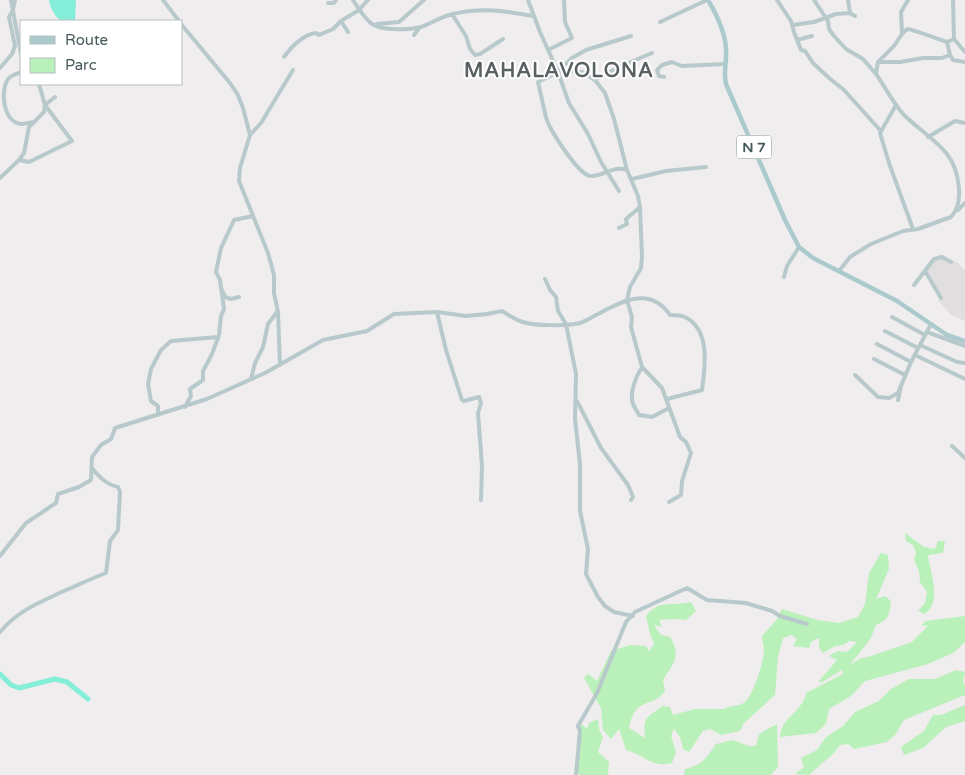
<svg xmlns="http://www.w3.org/2000/svg" width="965" height="775" font-family="'Varela Round',sans-serif">
  <style>
    .education { fill: #e1dee0 }
    .green { fill: #baf0b9 }
    .water { fill: #85eed9 }
    .lines { fill: none; stroke-linecap: round; stroke-linejoin: round }
    .river { stroke: #85eed9; stroke-width: 5 }
    .minor { stroke: #b8c9cb; stroke-width: 4 }
    .major { stroke: #abcacd; stroke-width: 4.5 }
    .labels { text-anchor: middle; dominant-baseline: central; stroke-width: 4; stroke-linejoin: round; paint-order: stroke }
    .shield { fill: #fff; stroke: #7d8b8c; stroke-width: 1 }
    .shield-label { font-size: 14px; font-weight: bold; fill: #45595b }
    .district-label { font-size: 20px; font-weight: bold; letter-spacing: 1px; fill: #596162; stroke: #fff }
  </style>
  <rect width="100%" height="100%" fill="#f0edee"/>
  <path class="education" d="M942,257L951,262L955,261L965,270V321L951,315L938,300L941,298L926,271L934,259Z"/>
  <path class="green" d="M905,533L924,547L935,549L938,541H945L943,553L928,555C930,572 943,604 924,614L918,611L925,603L927,592L920,582L919,571L914,560L916,553L913,545L906,541Z
    M881,553L888,555L889,569L876,599L885,596L891,601C889,614 890,620 876,625L871,638L850,665L861,658L868,657L912,642L928,626L921,625L926,621L965,616V642L953,653L928,664L865,681L851,696L829,709L826,724L816,733L780,737C781,717 803,712 806,693L843,674L842,670L822,682H818L837,660L829,656L838,651L847,652L857,642L849,641L843,645L835,646L823,653L819,647V638L811,642L809,648L793,646L797,639L792,635L783,638L778,657L775,695L744,723L740,731L721,735L710,729L703,731L689,752L683,749L680,737L674,729L671,736L676,752L672,763C651,768 647,756 626,750L619,729L611,739L603,730L601,708L584,678L588,674L597,681L611,651L630,645L646,646L649,651L654,644L650,633L646,616C660,598 672,607 691,602L696,611L686,620L673,619L659,620L662,627L654,625L661,635L670,637C682,656 673,664 663,680L665,691C653,709 635,695 629,728L645,738C643,715 647,719 662,706L670,707L673,715L695,709H724C730,705 739,707 745,702C754,694 763,663 764,651C764,646 762,641 762,636L777,619L782,609L817,620L839,623L858,617L865,604L869,573Z
    M956,670L965,672L963,683L965,684V695L904,720L895,735L887,742L854,749L848,744L840,745L834,753L809,775L795,774L804,767L801,758L817,750L826,737L843,726L855,712L879,701L891,689L909,679H935Z
    M965,705V721L946,727L923,748L904,755L901,747L924,731L933,715H941Z
    M598,719L599,729L603,737L598,752L609,762L608,775H580L577,771V738L581,724L587,729L589,723Z
    M777,724L778,767L771,775H684L685,769C703,765 705,759 716,744L733,740L749,746H756L759,734Z"/>
  <path class="water" d="M49,0H76L75,21C71,21 65,22 62,21C55,18 50,7 49,0Z"/>
  <g class="lines">
    <path class="river" d="M0,674L11,685L19,688L55,679L67,682L88,699"/>
    <path class="minor" d="M11,0L21,54
      M163,0L179,21
      M353,0C358,8 365,19 372,24C383,31 409,30 421,27C432,23 442,16 453,14C480,7 507,11 533,16
      M528,0L540,32L558,72L569,103L588,134L601,162L619,191
      M777,0L791,21L794,32L801,50L805,51L813,63L829,78L844,90L880,130
      M814,0L828,21L829,29L834,36L846,49L863,59L876,74
      M848,0L850,13L855,16
      M953,0L954,39
      M328,3H334L336,0
      M13,9L15,0
      M452,14L466,36L470,49L475,55L480,54L503,39
      M341,21L348,32
      M660,22L707,0
      M181,24L230,83L238,95L243,108L250,135L240,168L239,181L268,253L274,275V293L278,312L280,365
      M377,24L399,22L424,0
      M793,25L814,22L836,14L850,13
      M902,34C904,32 905,30 908,29C911,29 941,40 947,42
      M414,35L420,27
      M797,40L812,36
      M548,50L572,38L565,22L564,0
      M950,55L947,42L954,39L965,52
      M284,57C292,46 302,35 316,33L319,35L333,29L341,21L359,10L368,0
      M878,62H900L923,58H942L950,55L953,60L965,62
      M0,68L12,54L15,46L9,17L13,10
      M560,71L582,72L595,80L605,93L614,119L627,170L638,196L640,207L642,257L641,268L630,287L627,300L632,317L631,327L642,367L662,388L680,437L686,442L691,453L682,481L681,495L669,502
      M21,72C17,74 11,75 8,79C0,91 3,123 22,124C25,124 30,122 34,122
      M664,77L659,76L657,70L662,65L672,62L682,66L725,64
      M595,80L619,67L652,53
      M896,105L880,133L889,163L913,229
      M250,135L261,123L293,70
      M928,137L955,121L965,123
      M19,160L29,162L72,141L45,105L55,97
      M627,170C611,165 604,177 590,176C578,174 549,129 546,117C543,106 541,94 538,82L558,72L572,58L586,50L631,36
      M0,178L19,160L24,153L29,127L44,112L45,105L39,84
      M632,179L666,171L706,167
      M958,210L965,203
      M619,228L627,224L626,219L640,207
      M839,271L850,257L871,244L903,231L918,229L951,217C965,202 959,170 947,154C935,139 917,128 904,115C893,103 885,87 876,74L878,62L894,46L902,34L901,12L908,0
      M925,271L941,298
      M784,277L787,266L799,247
      M545,279L550,290L556,297L558,311L566,324L576,374L575,419L580,464V511L588,549L586,574L598,597L605,606L614,612L633,616
      M914,285L934,259L942,257L951,262
      M222,290L225,297L231,299L239,297
      M437,312L446,350L462,400L464,401L479,397L481,403L478,413L482,466L481,500
      M892,317L925,335
      M885,331L918,348
      M927,332L965,346
      M877,344L911,362
      M920,345L957,362L965,363
      M915,355L965,379
      M874,359L905,375
      M642,367C636,376 629,393 633,404C634,407 637,411 639,415L652,417L669,408
      M855,375L878,397L889,398L898,393L911,362L931,324
      M251,379L255,363L263,347L268,324L277,312
      M898,400L901,386
      M577,401L601,448L628,485L633,497L631,500
      M185,407L191,396L190,389L203,380V371L212,354L219,335L221,316L224,309L220,280L216,272L221,248L234,220L253,216
      M158,415V406L151,401L148,384L151,369L161,350L171,341L218,337
      M952,446L965,458
      M0,556L26,523L56,503L58,494L79,487L91,480L92,457L101,445L111,439L115,428L207,399L265,373L323,340L367,331L394,314L437,312L466,316L487,314L502,311C509,315 515,320 523,322C534,326 568,326 580,323C586,321 592,317 598,314C622,301 650,286 670,315C674,315 681,315 685,317C711,330 705,367 702,390L667,399
      M0,632C18,610 41,602 66,590C80,584 93,578 106,573L110,541L118,530L120,492L118,487C106,484 99,477 92,468
      M576,775L580,731L578,726L597,693L626,622L635,612L687,588L707,600L746,603L772,611L780,616L807,624"/>
    <path class="major" d="M708,0C717,15 725,31 726,49C727,61 723,72 726,84L785,220L799,247L813,258L897,301L947,335L965,341"/>
  </g>
  <g class="labels">
    <rect class="shield" x="736.5" y="135.5" width="35" height="23" rx="4"/>
    <g class="shield-label">
      <text x="754" y="147">N 7</text>
    </g>
    <g class="district-label">
      <text x="559" y="71">MAHALAVOLONA</text>
    </g>
  </g>
  <rect x="20" y="20" width="162" height="65" fill="#ffffff" stroke="#b5bdbd"/>
  <rect x="30" y="36" width="25" height="8" fill="#abcacd" stroke="#b5bdbd"/>
  <text x="65" y="45" font-size="15" fill="#45595b">Route</text>
  <rect x="30" y="58" width="25" height="15" fill="#baf0b9" stroke="#b5bdbd"/>
  <text x="65" y="70" font-size="15" fill="#45595b">Parc</text>
</svg>
